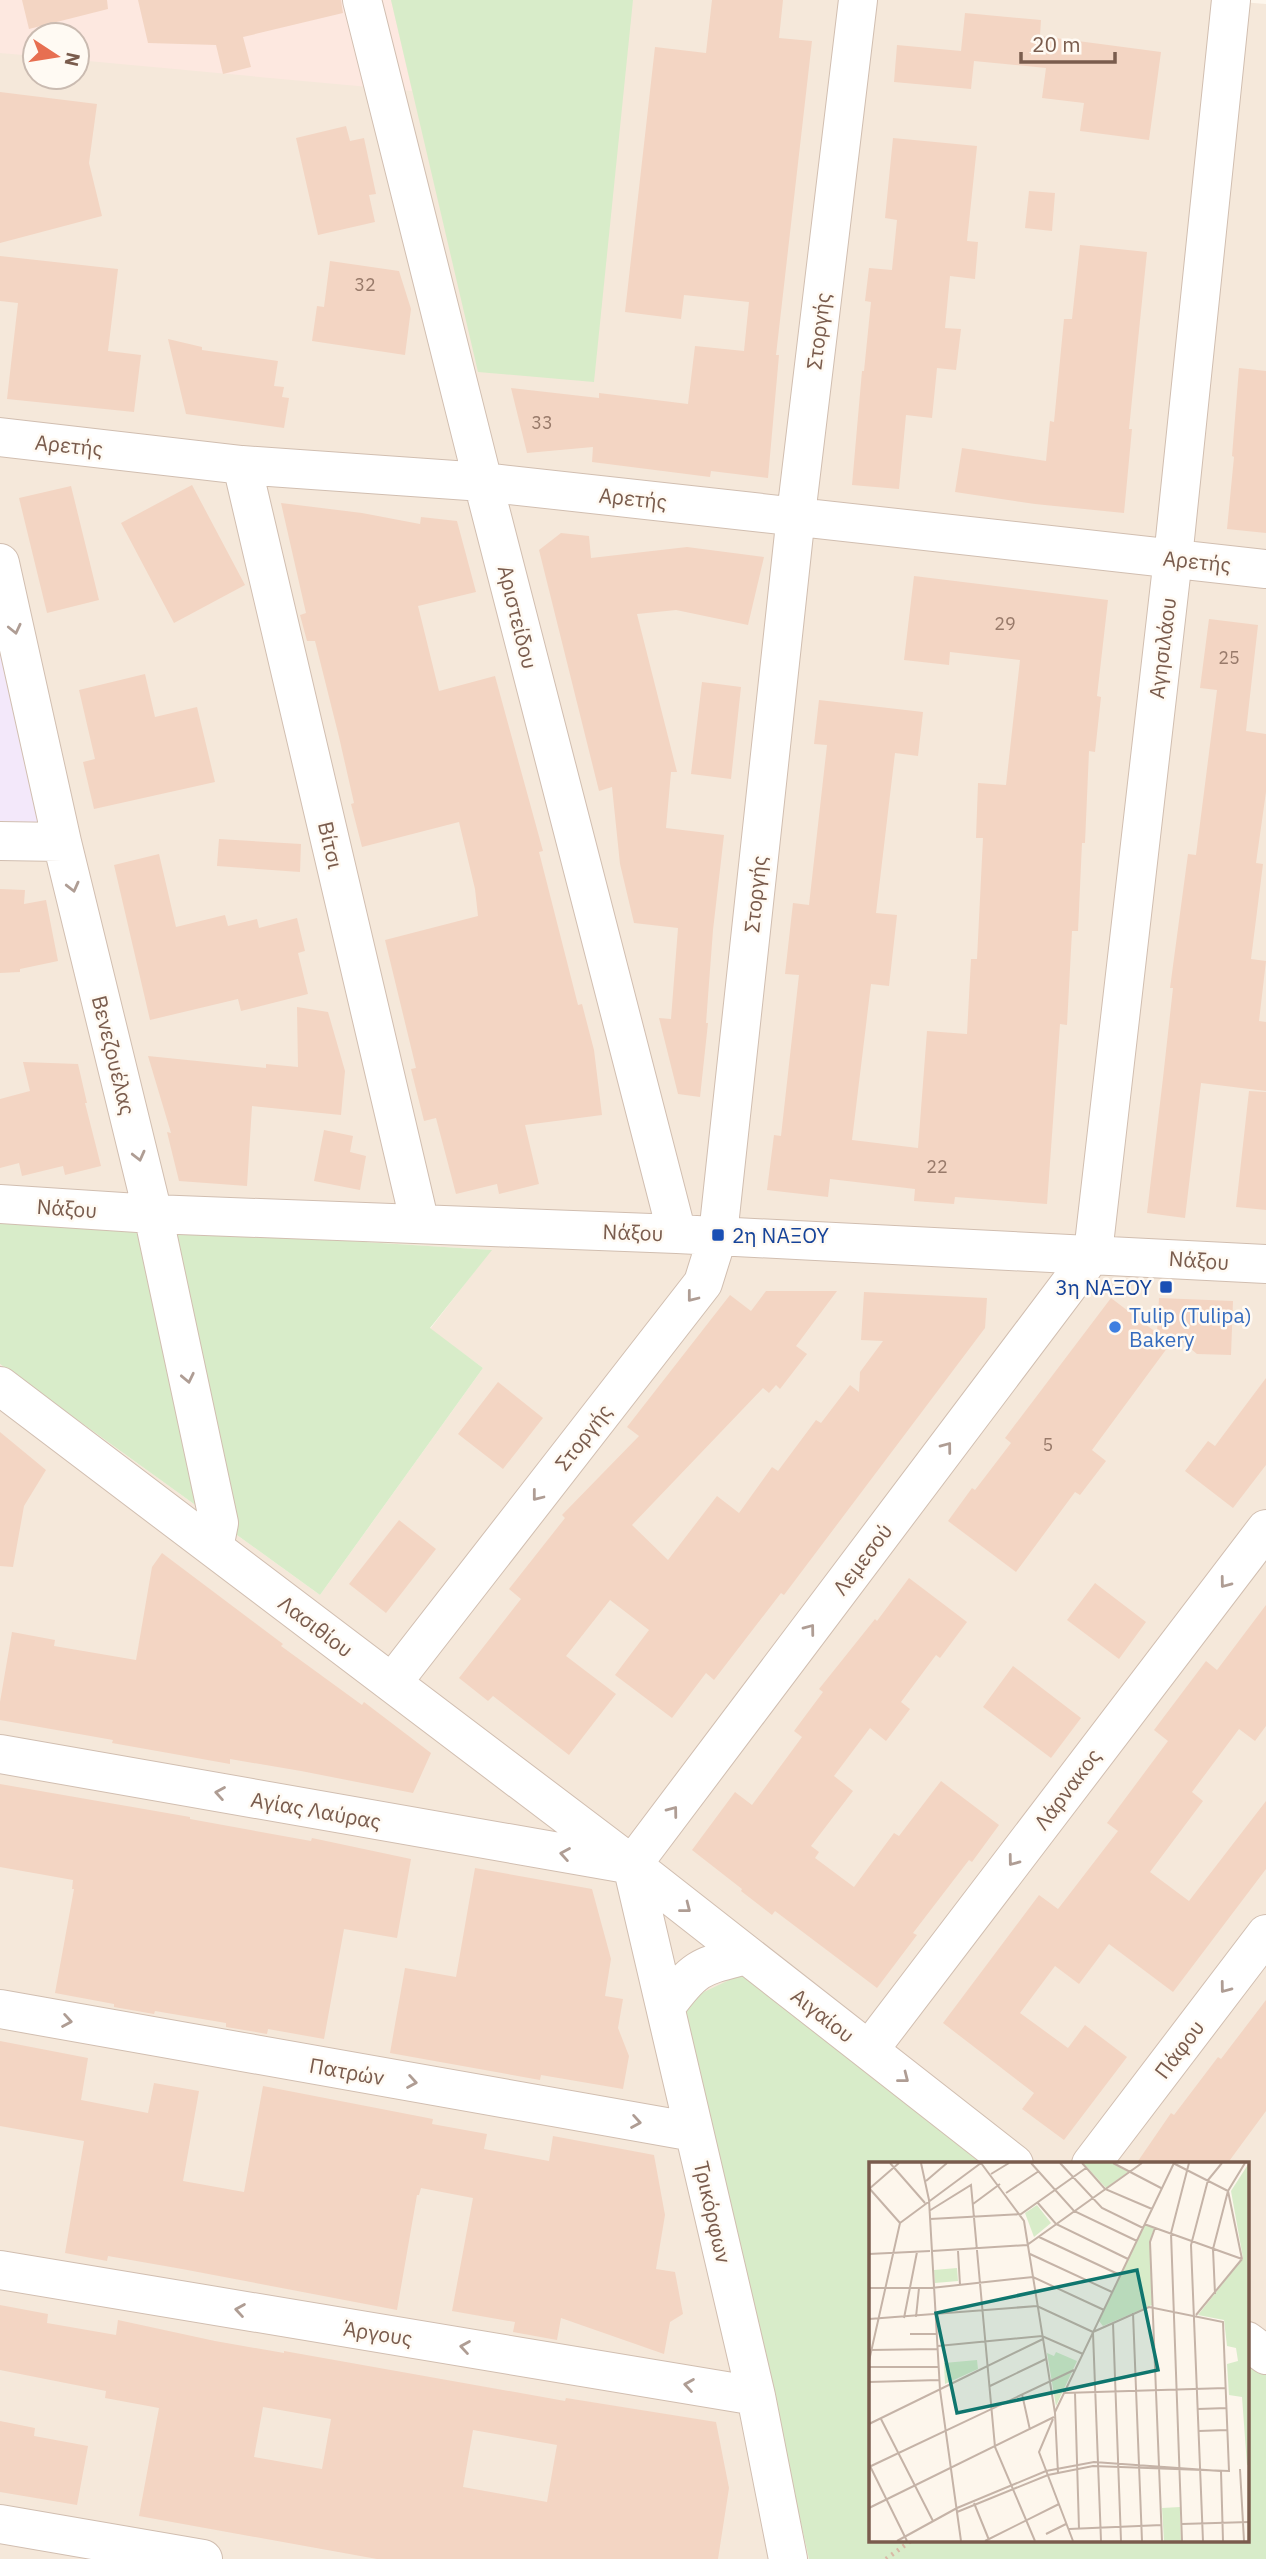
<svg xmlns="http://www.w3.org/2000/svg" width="1266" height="2559" font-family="'IBM Plex Sans',sans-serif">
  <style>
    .residential { fill: #f5e8da; fill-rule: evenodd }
    .commercial { fill: #fde8e0 }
    .education { fill: #f3e8fa }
    .green { fill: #d8ecc9 }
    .building { fill: #f3d5c3; fill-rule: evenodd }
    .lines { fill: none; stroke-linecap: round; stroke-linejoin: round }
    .minor-casing { stroke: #d1beb0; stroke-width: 40 }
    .path { stroke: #d9b8a5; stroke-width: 4.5; stroke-dasharray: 2 5; stroke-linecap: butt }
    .minor { stroke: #fff; stroke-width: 38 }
    .oneway { stroke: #af9d94 }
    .transit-dot { fill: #1a4fb4; stroke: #fffaf3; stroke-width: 2.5 }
    .shop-dot { fill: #3f7fe0; stroke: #fffaf3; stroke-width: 2.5 }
    .labels { text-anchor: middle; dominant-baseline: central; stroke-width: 5; stroke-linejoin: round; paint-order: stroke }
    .number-label { font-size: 18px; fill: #987a6a }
    .street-label { font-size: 21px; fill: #7a5c4d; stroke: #fffaf3 }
    .transit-label { font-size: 21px; fill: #164399; stroke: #fffaf3; text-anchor: start }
    .shop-label { font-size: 21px; fill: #366cbe; stroke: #fffaf3; text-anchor: start }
    .inset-road { fill: none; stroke: #c5b3a7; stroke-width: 2 }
    .view { fill: #0f766e; fill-opacity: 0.15; stroke: #0f766e; stroke-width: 3.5 }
    .inset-edge { fill: none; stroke: #7a5c4d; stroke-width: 3.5 }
  </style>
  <rect width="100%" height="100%" fill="#fdf6ec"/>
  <path class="residential" d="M0,0H1216L1266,4V2367L1247,2353V2164L999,2163L683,2003L809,2559H0V1364L320,1595L483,1368L430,1329L491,1250L0,1219ZM35,35H77V77H35Z"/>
  <path class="commercial" d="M0,0H391L412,91L77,60V35H35V56L0,53Z"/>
  <path class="education" d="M0,643L40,824H0Z"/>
  <path class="green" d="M391,0H633L594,382L478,372Z
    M0,1219L492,1250L430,1328L483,1368L320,1595L0,1364Z
    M748,1971L999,2163L870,2164V2540H1247V2353L1266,2367V2559H809L683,2002Z"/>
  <path class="building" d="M22,0H107L108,9L29,29Z
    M138,0H341L343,13L243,37L251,67L223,74L216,45L148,43Z
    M712,0H783L779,38L812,41L776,355H779L768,478L711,471L710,477L592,462L593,447L527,453L511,388L599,398V393L688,404L695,346L744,351L749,302L684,295L681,319L625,312L655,47L706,53Z
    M965,13L1041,20L1040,36L1161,52L1149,140L1080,131L1084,103L1042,98L1046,68L974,61L971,89L894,82L897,45L961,51Z
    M0,92L97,104L89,163L102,216L0,243Z
    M346,126L350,141L364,138L376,194L369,195L375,222L318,235L296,138Z
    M893,138L977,146L967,241L978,242L975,279L950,276L945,328L961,329L956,370L937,368L932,418L906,415L899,489L852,485L862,371H864L871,302L865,301L869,268L892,270L897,220L885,218Z
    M1029,191L1055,193L1052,231L1025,228Z
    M1080,245L1147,252L1129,429H1132L1124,513L1035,504L955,492L962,448L1046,461L1050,421L1054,422L1064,319H1072Z
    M0,256L118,269L108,351L141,355L134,412L7,399L18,303L0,301Z
    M330,261L399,271L411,309L405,355L312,341L317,306L324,307Z
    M168,339L202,347V350L278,361L274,386L284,387L282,397L289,398L284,428L186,414Z
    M1239,368L1266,371V533L1227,529L1234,457L1232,456Z
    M192,485L245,585L174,623L121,523Z
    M71,486L99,600L47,613L19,498Z
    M281,503L362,513L420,524L421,517L457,521L476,592L418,606L439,691L495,676L543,851L539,852L578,1005L582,1004L594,1050L602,1115L525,1125L539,1184L499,1194L497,1184L456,1194L436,1118L424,1121L411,1069L416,1068L385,940L478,916L475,889L459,822L362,847L351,804L354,803L339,737L315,641H307L300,615L306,613Z
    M561,533L589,536L591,558L687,547L764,557L748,625L676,610L637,614L677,772H671L666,828L724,835L713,930L706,1023H708L700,1097L678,1094L659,1018L671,1019L678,928L634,923L620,864L612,787L599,791L539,550Z
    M914,576L1108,600L1097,696L1101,697L1095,752L1089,751L1085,843H1082L1078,931H1072L1067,1025L1060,1024L1047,1204L955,1197L954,1204L914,1201L915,1189L830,1179L828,1197L767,1190L774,1135L781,1136L799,975L785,974L793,903L809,905L827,745L814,744L819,700L923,712L918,756L895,753L876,913L897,915L889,986L871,984L852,1140L918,1148L927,1031L967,1034L971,959H977L983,838H976L978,783L1006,785L1020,660L950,652L949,665L904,660Z
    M1209,619L1258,625L1246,731L1266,734V792L1256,863L1263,864L1251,959L1266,961L1259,1021L1266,1022V1091L1201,1083L1185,1218L1147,1213L1163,1078L1173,988H1170L1188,854L1196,855L1217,690L1200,688Z
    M145,674L155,717L197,707L215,782L94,809L83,762L95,759L79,690Z
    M702,682L741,687L731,779L691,774Z
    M219,839L301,844L300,872L217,866Z
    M159,854L176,927L225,915L228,926L257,919L259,928L297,918L305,951L298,953L308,994L241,1011L238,999L150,1020L114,865Z
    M0,889L25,890L24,904L46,900L58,961L20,969V972L0,973Z
    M297,1007L328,1012L345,1071L341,1115L252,1106L247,1186L179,1181L167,1132L171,1133L148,1056L266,1068V1064L298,1067Z
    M23,1062L78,1064L87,1103H85L101,1166L65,1175L63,1166L22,1176L19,1163L0,1168V1099L30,1091Z
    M1249,1091L1266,1092V1210L1236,1207Z
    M324,1130L353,1136L350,1152L366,1156L360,1190L314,1181Z
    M766,1291H837L796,1346L807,1354L780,1389L776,1385L769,1393L763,1388L632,1525L668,1560L717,1496L739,1513L772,1467L778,1471L816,1420L821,1423L850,1385L859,1392L860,1372L883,1341L861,1340L864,1292L987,1298L985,1328L784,1595L781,1593L714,1680L706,1673L672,1718L615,1675L649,1630L610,1600L566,1656L616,1694L569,1755L493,1696L488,1701L459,1678L521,1599L509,1589L565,1518L562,1515L639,1436L627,1427L730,1295L751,1311Z
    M1111,1298L1157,1333L1159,1298L1233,1301L1231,1355L1197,1354L1176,1336L1092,1450L1106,1461L1080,1495L1075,1492L1016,1572L948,1521L972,1488L975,1490L1011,1443L1005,1438Z
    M1266,1378V1465L1233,1508L1185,1471L1208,1441L1215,1446Z
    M498,1382L543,1418L503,1469L458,1434Z
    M0,1432L46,1470L24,1506L13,1567L0,1566Z
    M399,1520L436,1549L386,1613L349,1584Z
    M162,1553L283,1644L281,1646L362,1705L364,1702L431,1753L413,1793L301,1771L230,1759V1764L174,1754L112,1743L113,1740L0,1720V1702L12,1632L55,1640L54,1646L136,1660L152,1567Z
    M909,1578L967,1622L940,1658L936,1655L901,1702L910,1709L886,1741L870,1728L834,1776L853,1791L811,1846L819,1852L815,1858L854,1887L894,1833L899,1836L941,1781L999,1825L972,1862L969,1860L913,1933L917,1935L877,1988L775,1911L772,1915L741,1891L742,1889L692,1850L735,1792L752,1805L802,1737L794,1731L823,1692L819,1689L875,1619L877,1621Z
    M1095,1583L1146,1622L1119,1659L1067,1620Z
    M1266,1605V1726L1255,1741L1239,1729L1192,1792L1203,1801L1150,1872L1189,1901L1266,1801V1869L1173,1992L1109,1944L1079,1984L1055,1966L1020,2013L1068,2048L1085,2025L1127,2057L1064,2140L1022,2109L1034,2093L943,2023L1039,1895L1058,1909L1118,1831L1107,1823L1168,1741L1154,1730L1206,1661L1217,1670Z
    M1013,1666L1081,1718L1051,1758L983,1707Z
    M0,1784L190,1817V1819L311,1841L312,1838L411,1859L397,1938L344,1929L324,2039L268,2029L267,2034L226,2027V2023L155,2011L154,2014L114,2007V2004L55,1993L74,1889H72L73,1880L0,1867Z
    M475,1868L592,1889L611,1959L605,1996L623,1999L618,2028L629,2056L623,2089L541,2075L540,2080L390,2053L405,1968L456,1977Z
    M1266,2000V2111L1227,2164H1136L1171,2113L1174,2115L1218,2057L1221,2059Z
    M0,2041L88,2058L81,2100L148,2113L154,2083L199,2091L183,2181L244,2192L263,2086L433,2119L432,2124L487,2134L484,2149L549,2161L553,2136L654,2155L665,2215L656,2269L675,2272L683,2314L670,2322L664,2354L561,2318L557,2340L513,2332L515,2322L452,2311L473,2198L421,2188L419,2195H417L397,2310L182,2269L108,2256L107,2261L65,2253L84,2141L0,2126Z
    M0,2305L48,2314L47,2323L116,2335L118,2320L215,2341L284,2353V2351L565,2401L566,2398L716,2422L729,2488L718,2559H377L139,2516L159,2408L105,2398L106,2391L0,2370ZM263,2407L331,2419L322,2469L254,2457ZM473,2430L557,2445L547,2502L463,2487Z
    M0,2421L35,2428L34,2436L88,2446L77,2505L0,2492Z"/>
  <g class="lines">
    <g class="minor-casing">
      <path id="minor" d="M362,0L483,482L677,1234
        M0,437L242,465L483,482L1266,569
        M242,465L420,1224
        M0,563L62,842L153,1214L219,1523L214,1548
        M0,841L62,842
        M0,1204L153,1214L677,1234L1266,1264
        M0,1386L632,1865L1014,2164
        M392,1683L703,1283L718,1235L796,515L858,0
        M0,1754L627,1864
        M632,1865L1093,1253L1173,558L1231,0
        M632,1865L756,2396L788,2559
        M667,2005C696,1966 700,1967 746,1955
        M0,2009L694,2132
        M869,2050L1266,1529
        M1091,2164L1266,1934
        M0,2270L756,2396
        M1247,2341L1266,2355
        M0,2524L203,2559"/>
    </g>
    <path class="path" d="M886,2559L912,2540"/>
    <use href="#minor" class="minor"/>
  </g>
  <defs><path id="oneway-chevron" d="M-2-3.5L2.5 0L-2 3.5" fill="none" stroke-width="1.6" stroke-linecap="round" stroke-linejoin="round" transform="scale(1.75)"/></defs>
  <g class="oneway">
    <use href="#oneway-chevron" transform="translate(15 629) rotate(77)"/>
    <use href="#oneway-chevron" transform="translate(73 887) rotate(76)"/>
    <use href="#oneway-chevron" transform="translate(139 1156) rotate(76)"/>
    <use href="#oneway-chevron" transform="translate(692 1297) rotate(128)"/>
    <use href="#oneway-chevron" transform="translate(188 1378) rotate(78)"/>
    <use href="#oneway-chevron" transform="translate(947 1447) rotate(-53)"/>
    <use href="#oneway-chevron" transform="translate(537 1496) rotate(128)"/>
    <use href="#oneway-chevron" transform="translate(1225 1583) rotate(127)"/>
    <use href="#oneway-chevron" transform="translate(810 1629) rotate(-53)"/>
    <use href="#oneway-chevron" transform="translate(220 1793) rotate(-170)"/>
    <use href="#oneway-chevron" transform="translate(673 1811) rotate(-53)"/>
    <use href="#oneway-chevron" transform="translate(565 1854) rotate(-170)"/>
    <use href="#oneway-chevron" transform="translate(1013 1861) rotate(127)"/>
    <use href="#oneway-chevron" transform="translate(686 1908) rotate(38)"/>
    <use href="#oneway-chevron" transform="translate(1225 1988) rotate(127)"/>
    <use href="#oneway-chevron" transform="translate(67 2021) rotate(10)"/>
    <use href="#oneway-chevron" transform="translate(904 2078) rotate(38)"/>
    <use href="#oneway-chevron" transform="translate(412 2082) rotate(10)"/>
    <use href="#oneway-chevron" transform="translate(636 2122) rotate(10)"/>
    <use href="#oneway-chevron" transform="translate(240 2310) rotate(-171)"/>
    <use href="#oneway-chevron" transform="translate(465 2347) rotate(-171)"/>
    <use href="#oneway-chevron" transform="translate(689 2385) rotate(-171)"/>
  </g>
  <g class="transit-dot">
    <rect x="711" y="1228" width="14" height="14" rx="3.5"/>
    <rect x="1159" y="1280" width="14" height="14" rx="3.5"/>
  </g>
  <circle class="shop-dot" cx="1115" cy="1327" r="7"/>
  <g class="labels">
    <g class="number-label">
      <text x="365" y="284">32</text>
      <text x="542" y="422">33</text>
      <text x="1005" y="623">29</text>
      <text x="1229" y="657">25</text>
      <text x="937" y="1166">22</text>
      <text x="1048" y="1444">5</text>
    </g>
    <g class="street-label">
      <text transform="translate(818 331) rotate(-83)">Στοργής</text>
      <text transform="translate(69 445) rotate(6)">Αρετής</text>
      <text transform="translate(633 498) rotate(6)">Αρετής</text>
      <text transform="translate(1197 561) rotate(6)">Αρετής</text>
      <text transform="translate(518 617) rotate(76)">Αριστείδου</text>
      <text transform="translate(1162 648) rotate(-83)">Αγησιλάου</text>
      <text transform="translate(331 845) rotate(77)">Βίτσι</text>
      <text transform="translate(755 894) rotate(-84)">Στοργής</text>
      <text transform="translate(114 1055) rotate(76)">Βενεζουέλας</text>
      <text transform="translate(67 1208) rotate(4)">Νάξου</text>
      <text transform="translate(633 1232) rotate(2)">Νάξου</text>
      <text transform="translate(1199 1260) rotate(4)">Νάξου</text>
      <text transform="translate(583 1437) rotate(-52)">Στοργής</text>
      <text transform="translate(862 1559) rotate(-53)">Λεμεσού</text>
      <text transform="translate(316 1626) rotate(37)">Λασιθίου</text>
      <text transform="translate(1067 1789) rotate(-53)">Λάρνακος</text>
      <text transform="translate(316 1810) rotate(10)">Αγίας Λαύρας</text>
      <text transform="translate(823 2015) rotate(38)">Αιγαίου</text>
      <text transform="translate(1179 2049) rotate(-53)">Πάφου</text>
      <text transform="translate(347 2071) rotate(10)">Πατρών</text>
      <text transform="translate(713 2212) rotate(77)">Τρικόρφων</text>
      <text transform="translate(378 2333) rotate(9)">Άργους</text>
    </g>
    <g class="transit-label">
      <text x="732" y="1235">2η ΝΑΞΟΥ</text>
      <text x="1152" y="1287" text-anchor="end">3η ΝΑΞΟΥ</text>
    </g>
    <g class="shop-label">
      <text x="1129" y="1315">Tulip (Tulipa)<tspan x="1129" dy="24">Bakery</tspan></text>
    </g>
  </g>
  <g transform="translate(869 2162)">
    <rect width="380" height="380" fill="#fdf6ec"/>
    <path d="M214,1H243L259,10L237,26ZM380,1V303H378L373,235L360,233L358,202L369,199L367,186L358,184L355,158L329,153L374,96L362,29ZM168,43L182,61L165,75L156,51ZM276,62L285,66L281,80L283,143L234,164L230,159ZM88,106L89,119L66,121L65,108ZM187,190L208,199L187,244L178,191L185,194ZM108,198L109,207L76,222L75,201ZM311,345L312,379H295L293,346Z" fill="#d8ecc9"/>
    <path class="inset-road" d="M21,1L56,41M52,1L60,38L71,228L92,379M112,1L155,59L186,251L189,311M162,1L205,49L268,79M191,1L233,46L274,66M213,1L236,27L283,47M244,1L292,26M304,1L359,29L373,97M122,12L140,1M57,19L78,1M0,26L31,61M0,27L30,1M137,31L170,9M168,40L187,62L259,97M104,42L131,22M60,49L102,23L126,285L166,379M61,57L152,52L217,6M275,62L373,97M286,66L281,80L293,379M170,75L251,113M63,89L158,83L273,1M89,89L91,123M0,92L61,89M161,92L243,130M0,126H62L164,115L235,148M346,132L344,87L359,29L376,1M264,151L273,379M327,153L373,97M47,155L50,126M35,156L48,90M0,157L168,144L224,170M244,161L252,379M224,171L232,379M41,172H67M69,184L173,174L214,192M1,188L68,187M0,199L31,61L112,1M0,205H69M0,220L70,218M121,224L177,197M195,231L357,226M206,231L210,367M153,232L161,268M329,247L358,246M186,250L305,1M12,257L64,359M184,257L170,290L204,379M0,262L174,177M330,269L358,268M0,302L38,379M0,305L205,208M371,307L375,379M352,309L354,379M105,341L120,378M0,346L185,255M88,346L177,309L225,300L351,309M88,350L179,313L224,304L360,309L354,160L280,145L224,170M313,362L380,360M200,367L293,363M177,372L197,362M28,379L88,346M116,379L190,342M313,379L302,71L320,1M334,379L322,83L339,18L353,1"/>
    <path class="view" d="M268,108L289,208L88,251L67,151Z"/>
    <rect width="380" height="380" class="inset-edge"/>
  </g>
  <g transform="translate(56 56) rotate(102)"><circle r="33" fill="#fffaf3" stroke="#cabbb1" stroke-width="2"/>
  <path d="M0-5L12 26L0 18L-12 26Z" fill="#e76f51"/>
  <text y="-10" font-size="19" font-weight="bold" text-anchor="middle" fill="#7a5c4d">N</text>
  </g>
  <path d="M1021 52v10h94v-10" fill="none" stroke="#7a5c4d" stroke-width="3.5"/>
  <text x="1032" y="52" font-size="21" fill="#7a5c4d" stroke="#fffaf3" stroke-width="5" paint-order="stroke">20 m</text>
</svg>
